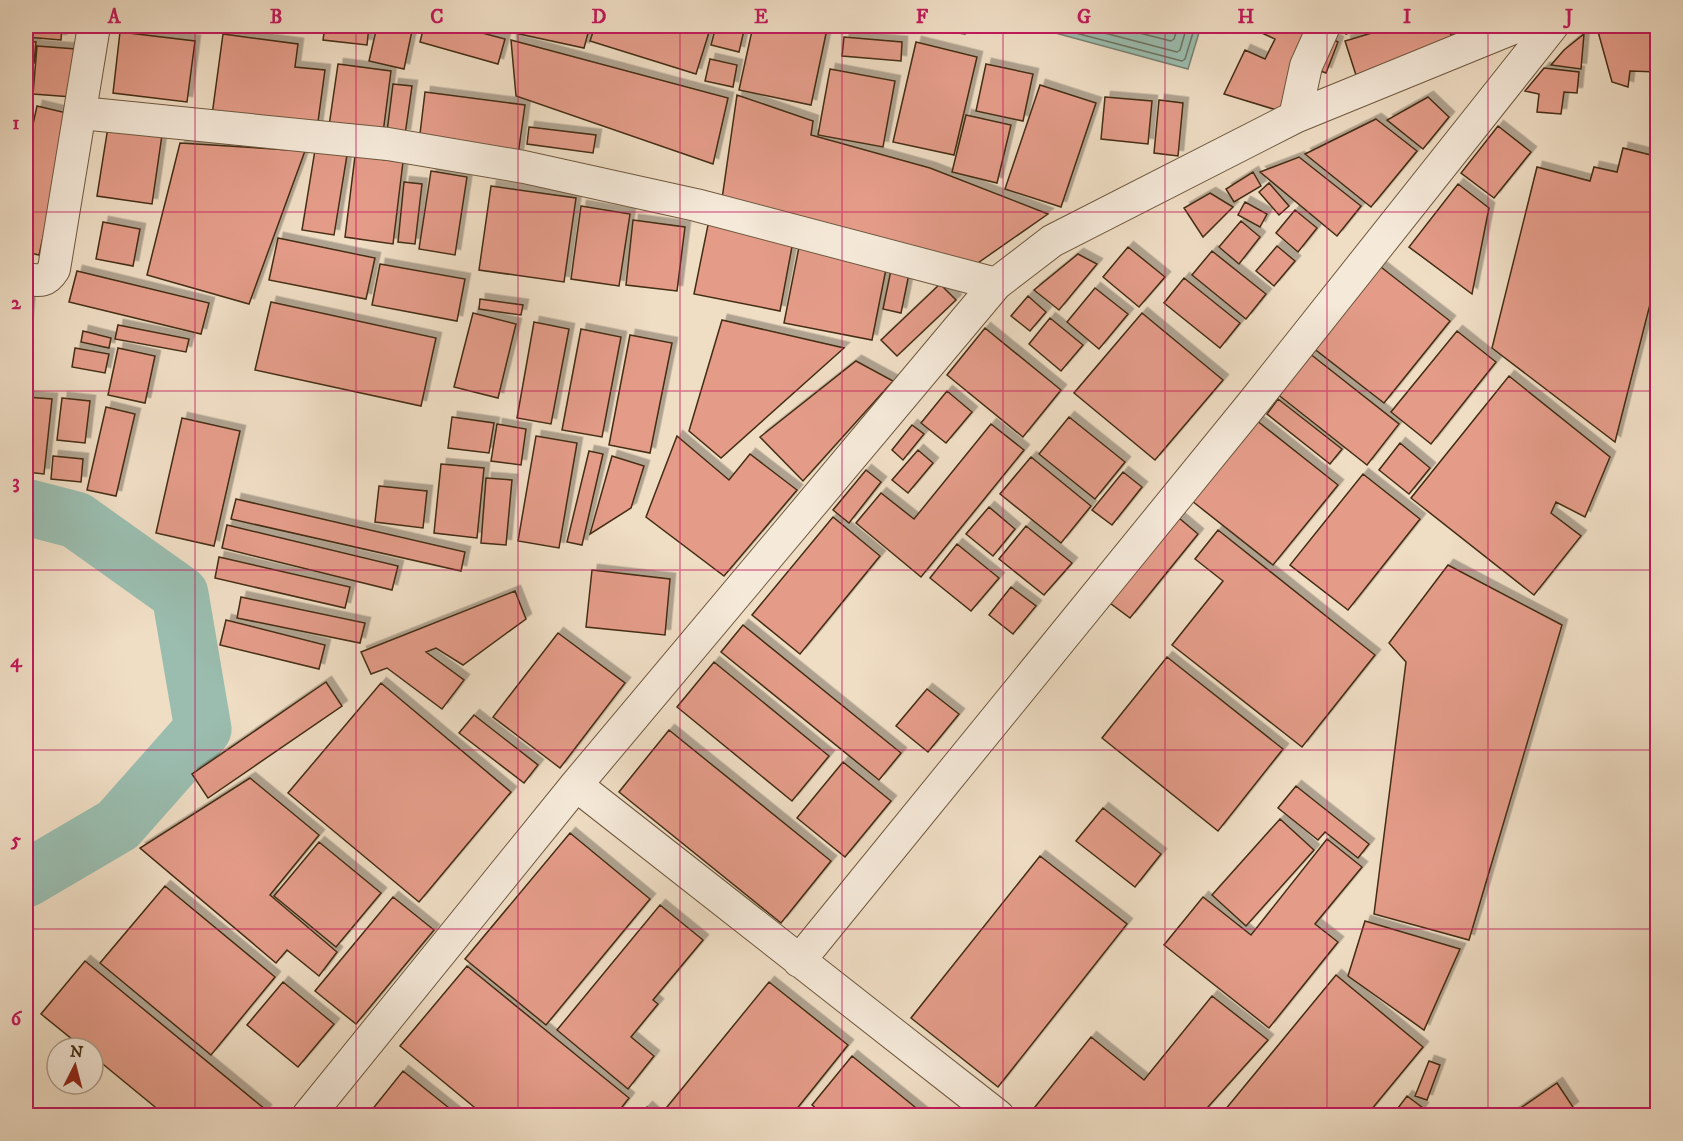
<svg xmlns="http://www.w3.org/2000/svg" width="1683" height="1141" font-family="'IM FELL DW Pica',serif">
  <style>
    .water { fill: #9abdaf; stroke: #788371; stroke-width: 1.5 }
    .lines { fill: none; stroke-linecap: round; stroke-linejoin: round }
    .shore { stroke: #6f7561; stroke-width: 1.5 }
    .river { stroke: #9abdaf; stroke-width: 57 }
    .building { fill: #e49c89; stroke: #442d13; stroke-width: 1.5; filter: url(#shadow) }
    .minor-casing { stroke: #6f593f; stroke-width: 34 }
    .minor { stroke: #f5e9d9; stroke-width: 32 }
    .grid { fill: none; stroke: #c2185b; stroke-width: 1.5; stroke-opacity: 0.55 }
    .neatline { fill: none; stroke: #c2185b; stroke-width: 2 }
    .grid-label { font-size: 20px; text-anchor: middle; font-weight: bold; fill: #c2185b }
  </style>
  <defs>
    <filter id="shadow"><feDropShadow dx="5.5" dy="-5.5" stdDeviation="0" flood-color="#0004"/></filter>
  </defs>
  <rect width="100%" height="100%" fill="#efddc4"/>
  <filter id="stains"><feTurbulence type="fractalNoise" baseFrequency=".00333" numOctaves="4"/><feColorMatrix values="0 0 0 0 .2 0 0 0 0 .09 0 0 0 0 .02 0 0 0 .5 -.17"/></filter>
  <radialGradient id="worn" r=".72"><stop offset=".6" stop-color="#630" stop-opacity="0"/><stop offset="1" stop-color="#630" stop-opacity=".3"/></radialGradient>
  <path class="water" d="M1033,26H1201L1188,69L1033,27Z"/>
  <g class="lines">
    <path class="shore" d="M1049,26L1182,61L1185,59L1195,26
      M1078,26L1177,52L1180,50L1187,26
      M1112,26L1171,41L1174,39L1178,26"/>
    <path class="river" d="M26,507L76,520L180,594L203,729L118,825L26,879"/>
  </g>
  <path class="building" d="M26,26H62L61,40L26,37Z
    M325,26H369L367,45L323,40Z
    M377,26H413L404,69L369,61Z
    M424,26H456L505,39L498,64L420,42Z
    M482,26H590L584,48Z
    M595,26H711L696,74L590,41Z
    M716,26H745L739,52L711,45Z
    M753,26H810L827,29L811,105L739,90Z
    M837,26H879L878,33L836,29Z
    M907,26H966L965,34Z
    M1257,26H1318L1283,112L1224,94L1245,50L1265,59L1275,39L1255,30Z
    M1343,26H1371L1346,34Z
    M1395,26H1448L1454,45L1356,75L1345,41Z
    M1451,26H1470L1471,32L1452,34Z
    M1602,26H1658V72L1630,71L1628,87L1612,82L1597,28Z
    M120,32L195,41L187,102L113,93Z
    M223,34L298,44L295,67L325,70L317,129L212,115Z
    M1584,34L1581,69L1551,65L1564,50Z
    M1323,35L1338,42L1326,73L1310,67Z
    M844,37L902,42L901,61L842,56Z
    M511,40L728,98L713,164L516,96Z
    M26,41L36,42L34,63L26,62Z
    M916,42L977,57L954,155L893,142Z
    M37,46L76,49L72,97L33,94Z
    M710,59L737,65L733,87L705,81Z
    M338,64L391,71L383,133L329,126Z
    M986,64L1033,74L1023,121L976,111Z
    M1544,68L1579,72L1577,93L1564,92L1561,114L1537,112L1539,94L1525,91Z
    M830,69L895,81L883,147L818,135Z
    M393,84L412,86L405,135L387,132Z
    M1040,85L1096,103L1061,207L1005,189Z
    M425,92L525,105L518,155L419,142Z
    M737,95L813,121L811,135L930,168L1048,214L975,265L722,199Z
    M1105,97L1152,101L1148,144L1101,139Z
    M1428,97L1449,117L1423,149L1387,120Z
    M1159,100L1183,103L1178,156L1154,153Z
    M37,106L71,114L39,255L26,252V156Z
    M966,115L1011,125L997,183L952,172Z
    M1376,119L1417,151L1371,207L1305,154Z
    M1498,126L1531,152L1494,198L1461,173Z
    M108,127L162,135L152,204L97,196Z
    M529,127L596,135L593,153L527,144Z
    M1656,137H1658V273L1615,442L1492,348L1537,167L1590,181L1594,167L1617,172L1623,148L1651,155Z
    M180,143L305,151L249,304L147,275Z
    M315,150L347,155L334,235L302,230Z
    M355,156L403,162L393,244L345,237Z
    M1299,157L1361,206L1337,236L1260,172Z
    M431,171L467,177L455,255L419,249Z
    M1253,172L1261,186L1234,202L1226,189Z
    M404,182L422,184L415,244L398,242Z
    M1269,183L1289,206L1279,215L1259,192Z
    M1458,184L1489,208L1472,294L1409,247Z
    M491,186L576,198L564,282L479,270Z
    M1210,193L1233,207L1203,237L1184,208Z
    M1245,202L1267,214L1260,227L1238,215Z
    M581,206L630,214L619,286L571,279Z
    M1295,210L1317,228L1298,252L1276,233Z
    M633,220L685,227L677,291L626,285Z
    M709,220L794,236L780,311L694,294Z
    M1241,221L1260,237L1239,264L1219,247Z
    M103,222L140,229L133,266L96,259Z
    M278,238L375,258L366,299L269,280Z
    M1277,246L1295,261L1274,286L1256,271Z
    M799,247L887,264L872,340L784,323Z
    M1128,247L1165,277L1139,307L1103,277Z
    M1212,251L1266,294L1246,319L1192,275Z
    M1078,254L1097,264L1059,310L1034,290Z
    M380,264L465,279L457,321L372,305Z
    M1377,264L1450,321L1384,403L1312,347Z
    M891,270L909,274L901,313L883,309Z
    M77,271L209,303L201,334L69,302Z
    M1184,278L1240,323L1220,348L1164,303Z
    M940,284L956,300L897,356L881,340Z
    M1095,288L1128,314L1099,349L1067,322Z
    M1028,296L1046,312L1030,331L1011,316Z
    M26,297H30L26,337Z
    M480,299L523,305L521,315L479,309Z
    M271,302L436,338L421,406L255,370Z
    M473,313L516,324L498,398L454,387Z
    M1142,313L1223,380L1155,460L1074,393Z
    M1050,318L1083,345L1061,371L1029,344Z
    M722,320L844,348L721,458L689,431Z
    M534,322L569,329L551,424L517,418Z
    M118,325L189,339L186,352L115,339Z
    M985,328L1061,390L1023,437L947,375Z
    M581,329L621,337L602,437L562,430Z
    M83,331L111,338L109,348L81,342Z
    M1457,331L1496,362L1431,444L1391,412Z
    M630,335L672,343L650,453L609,445Z
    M75,348L109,354L105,373L72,367Z
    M118,348L155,356L145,403L108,395Z
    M1309,353L1399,424L1367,465L1276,393Z
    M856,361L893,381L803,481L760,437Z
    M1509,376L1610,457L1585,517L1556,502L1551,513L1581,536L1534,595L1411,498Z
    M947,391L972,412L946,443L921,423Z
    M26,397L52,399L44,474L26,472Z
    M62,398L90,401L85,443L57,440Z
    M1278,399L1342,449L1330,464L1267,414Z
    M106,407L135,414L116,496L87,490Z
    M452,417L494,423L489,453L448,448Z
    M1069,417L1125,462L1095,499L1039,454Z
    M182,418L240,431L214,546L156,533Z
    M1256,420L1338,485L1273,565L1192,501Z
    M497,424L526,429L521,465L491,461Z
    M991,424L1024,450L921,577L856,523L881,493L914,519Z
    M912,425L924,434L903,460L892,450Z
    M536,436L577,443L559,548L518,541Z
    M677,436L729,480L750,454L797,490L724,576L646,517Z
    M1400,443L1430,468L1409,494L1379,470Z
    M918,450L933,463L908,493L892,480Z
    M589,451L603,454L582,545L567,542Z
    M53,456L83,459L81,482L51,479Z
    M612,456L644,466L631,508L590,534Z
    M1031,457L1091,506L1061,543L1000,494Z
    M441,464L484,468L477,538L434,533Z
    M866,470L881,482L849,523L833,510Z
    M1123,472L1142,487L1112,525L1092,510Z
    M1363,474L1420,519L1348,610L1290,565Z
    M486,478L512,480L506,545L481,543Z
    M379,486L427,491L423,528L375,522Z
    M236,499L465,552L461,571L231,519Z
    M989,507L1015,529L993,556L966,534Z
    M833,517L880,556L800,654L752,615Z
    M1179,518L1198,534L1130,618L1110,603Z
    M227,525L398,566L392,590L222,548Z
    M1026,526L1072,563L1044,595L999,559Z
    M1218,530L1375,655L1302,747L1172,645L1223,581L1195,559Z
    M957,544L999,578L971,611L930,578Z
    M219,557L350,587L345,608L215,578Z
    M1448,565L1562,625L1469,940L1374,914L1406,662L1389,643Z
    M592,570L670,579L665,635L586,627Z
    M1011,587L1036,606L1013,634L989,615Z
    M515,591L526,619L463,665L436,648L426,652L464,680L442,709L387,668L371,674L361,652Z
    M241,597L365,623L360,643L237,618Z
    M226,620L325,645L319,669L220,645Z
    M743,625L901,753L879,780L721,652Z
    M558,633L625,683L560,768L493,717Z
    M1167,657L1283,749L1218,831L1102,738Z
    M714,662L829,756L792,801L677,707Z
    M326,682L342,706L208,798L192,774Z
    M381,683L511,792L419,902L288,793Z
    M927,689L959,714L928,752L896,726Z
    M474,715L538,765L524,783L459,733Z
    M669,730L831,861L781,923L619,792Z
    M843,762L891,801L845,857L797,818Z
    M250,778L319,835L270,895L337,952L319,976L287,950L276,963L140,848Z
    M1296,786L1369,844L1358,858L1325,832L1318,840L1278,808Z
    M1103,808L1161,854L1135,887L1076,841Z
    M1280,819L1314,850L1246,926L1212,895Z
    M570,833L650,899L546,1025L465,959Z
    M1327,839L1362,867L1315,924L1338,942L1269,1028L1164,945L1203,897L1251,935Z
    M319,842L381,893L336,947L274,896Z
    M1040,856L1127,924L998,1087L911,1018Z
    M165,886L275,977L211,1055L100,963Z
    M393,897L434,930L356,1024L315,991Z
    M660,905L703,940L653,1000L658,1004L631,1037L654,1056L628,1089L557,1030Z
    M1365,921L1460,949L1424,1030L1348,976Z
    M85,961L266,1110L262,1116H166L93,1056V1048H83L41,1014Z
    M467,966L629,1098L615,1116H485L400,1046Z
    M1336,975L1423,1047L1366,1116H1220Z
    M283,982L334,1024L298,1067L247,1025Z
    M769,982L848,1045L791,1116H668L663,1112Z
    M1212,996L1268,1040L1200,1116H1036L1031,1112L1091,1037L1144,1080Z
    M852,1056L926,1116H825L812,1105Z
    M1429,1061L1440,1065L1427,1100L1415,1096Z
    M403,1071L459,1116H367Z
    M1557,1083L1573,1107L1561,1116H1509Z
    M1407,1096L1423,1108L1417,1116H1392Z
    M647,1107L657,1116H639Z"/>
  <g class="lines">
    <g class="minor-casing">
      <path id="minor" d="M81,113L388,144L524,167L696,205L996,284
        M1295,117L1306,66L1324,26
        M26,279C40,281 46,282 54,269L94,26
        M576,785L998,1116
        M799,961L1253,403L1552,26
        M308,1116L576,785L996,284L1052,241L1295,117L1518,26"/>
    </g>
    <use href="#minor" class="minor"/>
  </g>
  <path class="grid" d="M195,26V1116M356,26V1116M518,26V1116M680,26V1116M842,26V1116M1003,26V1116M1165,26V1116M1327,26V1116M1488,26V1116M26,212H1658M26,391H1658M26,570H1658M26,750H1658M26,929H1658"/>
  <rect width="1683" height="1141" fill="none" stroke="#efddc4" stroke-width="66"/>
  <g transform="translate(75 1066) rotate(6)"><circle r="28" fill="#f5e9d9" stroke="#ae9e8a" stroke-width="1.5"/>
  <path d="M0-4.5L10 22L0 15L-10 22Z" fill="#8f2418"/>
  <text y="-9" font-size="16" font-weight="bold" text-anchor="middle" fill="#442d13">N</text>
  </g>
  <rect x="33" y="33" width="1617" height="1075" class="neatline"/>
  <g class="grid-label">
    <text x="114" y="23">A</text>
    <text x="276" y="23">B</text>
    <text x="437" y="23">C</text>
    <text x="599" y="23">D</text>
    <text x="761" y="23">E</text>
    <text x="922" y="23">F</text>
    <text x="1084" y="23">G</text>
    <text x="1246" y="23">H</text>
    <text x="1407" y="23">I</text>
    <text x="1569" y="23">J</text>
    <text x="16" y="129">1</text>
    <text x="16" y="309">2</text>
    <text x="16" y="488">3</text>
    <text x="16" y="667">4</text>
    <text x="16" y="846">5</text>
    <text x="16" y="1025">6</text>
  </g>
  <rect width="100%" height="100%" filter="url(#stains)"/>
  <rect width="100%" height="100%" fill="url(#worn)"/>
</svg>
